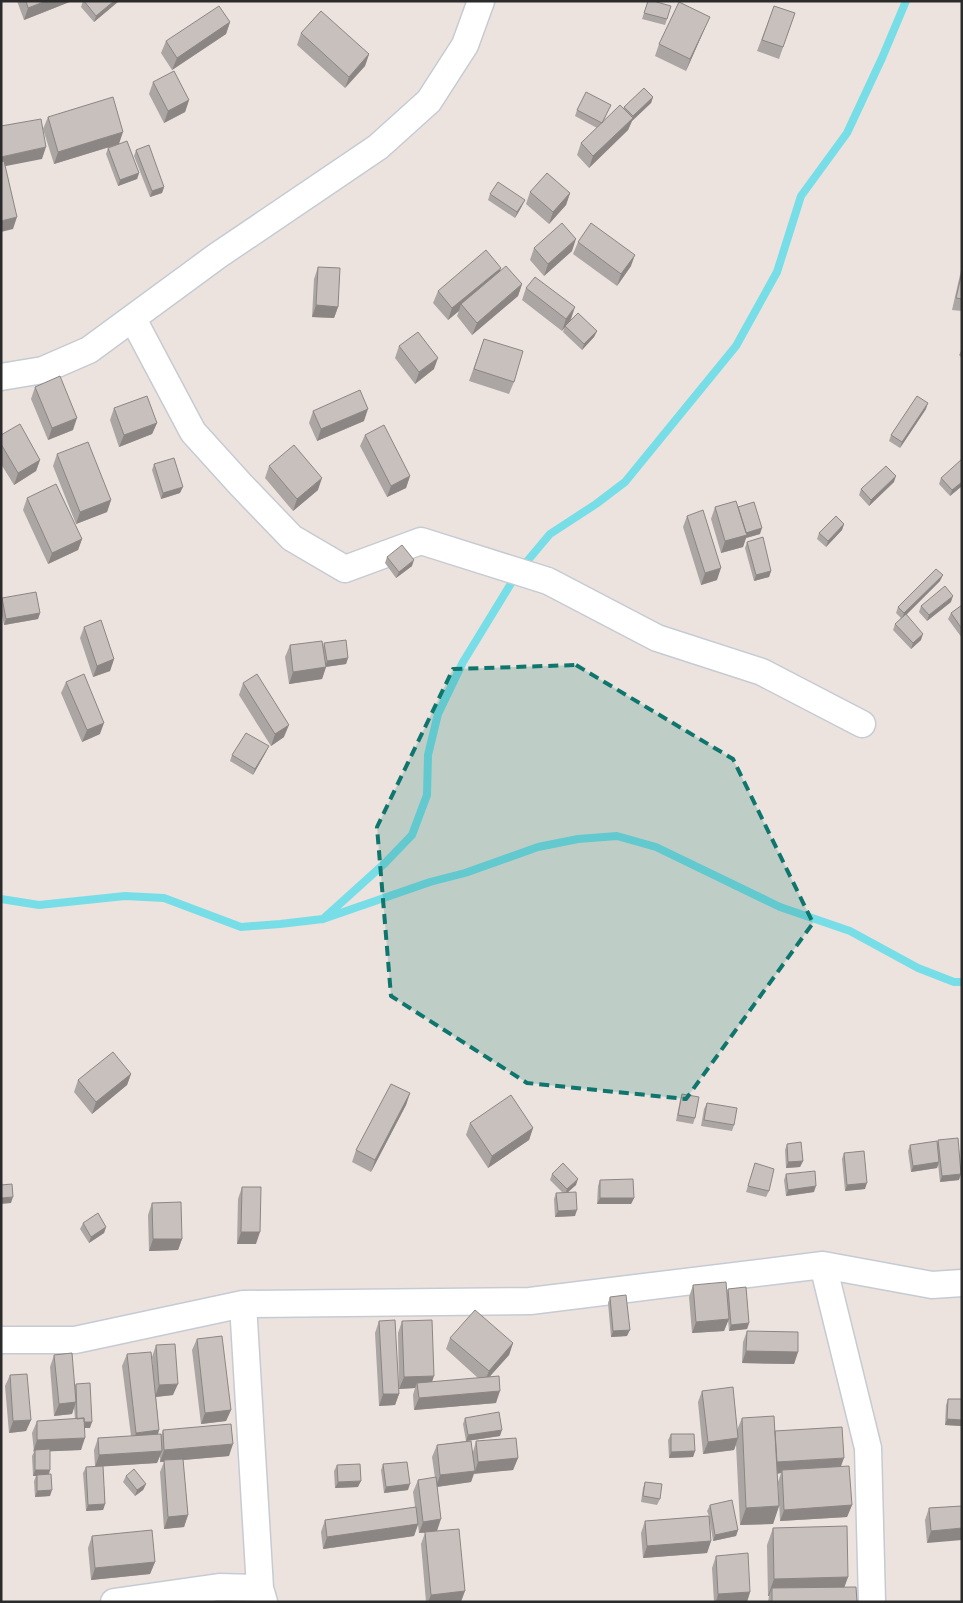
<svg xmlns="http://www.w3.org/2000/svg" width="963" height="1603" font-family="Raleway,sans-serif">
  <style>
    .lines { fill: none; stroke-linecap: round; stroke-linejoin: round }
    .stream { stroke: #77dee7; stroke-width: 8 }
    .minor-casing { stroke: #c6cbd3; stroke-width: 29 }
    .minor { stroke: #fff; stroke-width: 26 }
    .wall { fill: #aba5a3 }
    .shaded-wall { fill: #8b8684 }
    .building { fill: #c7c0bd; stroke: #8b8684 }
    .marked { fill: #0f766e; fill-opacity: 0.2; stroke: #0f766e; stroke-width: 4; stroke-dasharray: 10 6; stroke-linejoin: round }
  </style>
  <rect width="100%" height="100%" fill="#ece3de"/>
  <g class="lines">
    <path class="stream" d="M1,899L39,905L125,896L164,898L241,927L280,924L323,919L430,882L465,873L538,847L578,839L617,836L656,847L780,907L850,931L918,968L954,982H962
      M323,919L385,863L412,835L427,795L428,755L438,714L463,662L518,572L550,534L596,504L625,482L736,346L777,272L801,196L847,133L882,58L906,1"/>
    <g class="minor-casing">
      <path id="minor" d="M133,319L193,432L241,485L292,538L345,569L421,541L548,581L657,638L762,672L862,724
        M1,377L43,370L89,350L217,256L378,147L429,101L465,45L481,1
        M823,1265L868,1448L872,1602
        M243,1304L260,1588L264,1602
        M1,1340H75L243,1304L530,1301L823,1265L932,1285L962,1283
        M114,1602L219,1587L260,1588"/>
    </g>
    <use href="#minor" class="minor"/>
  </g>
  <path class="wall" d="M17,1H72L24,20Z
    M83,1H119L94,22L81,7Z
    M648,1L667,19L665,25L642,19Z
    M774,6L795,13L779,59L757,51Z
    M230,22L226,34L172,70L161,53L166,41Z
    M705,28L686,71L655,56L659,44Z
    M301,33L369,54L365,66L345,88L297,45Z
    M153,82L189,100L185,112L164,123L149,94Z
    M653,97L651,103L632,121L628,130L589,168L577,155L581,143L597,128L575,116L577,110L611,105L603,122L623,109L624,107Z
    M48,117L119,144L139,173L137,179L118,186L106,154L108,148L116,145L54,164L43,129Z
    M136,150L164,187L162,193L150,197L134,156Z
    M530,192L570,193L566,205L549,224L526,204Z
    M490,194L522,206L515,218L488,200Z
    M578,242L631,266L617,286L573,254Z
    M534,248L572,251L544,276L530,260Z
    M962,266V311L952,310Z
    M318,267L338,307L334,318L312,317L314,279Z
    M499,272L522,284L518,296L472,335L457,316L459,311L448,320L433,303L438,291Z
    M526,288L571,319L562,331L522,300Z
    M565,326L597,331L594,337L582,350L563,332Z
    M484,339L514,382L509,394L469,381Z
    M399,346L434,369L415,384L395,358Z
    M962,349V358L959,355Z
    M35,387L73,430L48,440L31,399Z
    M114,408L157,423L152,434L119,447L110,420Z
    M926,409L900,448L889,441L891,435Z
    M313,411L364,421L317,441L309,423Z
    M1,435L40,460L36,471L14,485L1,464Z
    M365,435L410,476L406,488L387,497L360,446Z
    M57,454L111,500L107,512L76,524L53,466Z
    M154,464L180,493L161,499L152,470Z
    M269,466L318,490L293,511L265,478Z
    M941,478L962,486L950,496L939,484Z
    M894,482L869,506L859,495L861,489Z
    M27,498L82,539L78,550L48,564L23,510Z
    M715,507H738L760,534L746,538L743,547L721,553L711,519Z
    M687,516L717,580L701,585L683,527Z
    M844,524L842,530L826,547L817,539L819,533Z
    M747,542L771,571L769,577L754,581L745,548Z
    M387,557L412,566L396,578L385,563Z
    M940,581L906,615L921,640L911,649L893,630L895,624L901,618L896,613L898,607Z
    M2,598L40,613L38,619L4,625L1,611V601Z
    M951,602L927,621L919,612L921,606Z
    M962,605V638L948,619L951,613Z
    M84,627L114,659L110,671L93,677L80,638Z
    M324,643L348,658L346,664L326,667L322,679L289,684L285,657L290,645L323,647Z
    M66,682L100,734L82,742L61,693Z
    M243,683L284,737L271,746L239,695Z
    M266,752L253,775L230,761L232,755Z
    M131,1074L127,1085L92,1114L74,1092L78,1080Z
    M410,1093L406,1105L371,1172L352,1162L356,1150Z
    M682,1094L695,1118L693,1124L676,1121L680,1100Z
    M707,1103L734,1125L732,1131L701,1126L704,1109Z
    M470,1123L533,1128L529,1140L488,1168L466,1135Z
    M938,1140L959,1180L940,1182L938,1164L937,1168L911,1172L908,1151L910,1145L937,1144Z
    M787,1144L803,1161L800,1167L786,1168L785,1150Z
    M844,1153L865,1189L845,1191L842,1159Z
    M755,1163L769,1191L766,1197L746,1192Z
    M552,1174L576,1185L567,1192L575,1216L555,1217L554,1199L556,1193H563L550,1180Z
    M786,1174L814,1192L786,1196L784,1180Z
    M600,1180L634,1198L631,1204H597L598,1186Z
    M242,1187L256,1244H237L238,1199Z
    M152,1203L182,1239L178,1250L149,1251L148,1215Z
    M83,1223L106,1227L104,1233L89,1243L80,1229Z
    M693,1285L727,1293L728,1289L749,1323L747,1329L729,1331L728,1320L724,1331L692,1333L689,1297Z
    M610,1297L627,1336L611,1337L608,1303Z
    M379,1321L399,1394L395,1405L379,1406L375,1333Z
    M402,1321L432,1382L478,1378L446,1349L450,1338L513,1343L509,1355L490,1376L496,1403L414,1410L413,1395L415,1388L399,1389L398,1333Z
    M747,1331L798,1352L794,1364L742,1363L743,1342Z
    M197,1339L231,1410L226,1421L201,1424L192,1350Z
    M156,1345L173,1395L156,1397L159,1430L158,1435L161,1436L163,1430L229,1456L183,1460L188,1515L184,1527L164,1529L160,1472L164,1462H160V1456L157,1463L103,1466L105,1504L103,1510L86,1511L83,1473L86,1467L95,1466L94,1450L98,1438L131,1436L122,1366L127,1354L153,1369L152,1357Z
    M54,1355L75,1386L76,1384L90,1428H85L81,1450L50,1451V1470L49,1474L50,1496L35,1497L34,1481L36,1476H33L32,1456L34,1452L32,1433L37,1421L75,1419L74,1407L72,1414L54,1416L50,1367Z
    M10,1375L31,1420L26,1431L9,1433L5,1386Z
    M702,1391L737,1430L742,1418L775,1431L841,1466L852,1505L847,1517L780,1521L778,1482L781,1473L777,1474L779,1506L773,1524L740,1525L736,1445L734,1450L703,1454L698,1402Z
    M948,1399H962V1426L945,1425L946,1405Z
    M465,1418L500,1436L467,1441L473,1452L476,1441L518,1458L513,1470L474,1473L471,1482L437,1487V1531L461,1602H426L421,1544L425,1533H419L418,1525L414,1536L323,1549L321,1532L325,1520L415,1507L413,1492L418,1480L435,1478L432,1457L437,1445L466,1441L463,1424Z
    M671,1434L695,1451L693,1457L669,1458L668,1440Z
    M383,1464L408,1490L384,1493L381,1470Z
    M337,1465L358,1487L335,1488L334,1471Z
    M126,1476L146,1484L143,1490L135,1496L123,1482Z
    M645,1482L660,1499L657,1505L641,1502L643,1488Z
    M710,1505L738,1530L736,1536L713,1541L710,1522L711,1541L707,1553L643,1558L641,1533L645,1521L709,1516L707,1511Z
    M962,1506L927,1543L925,1520L929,1508Z
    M773,1528L848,1577L844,1587L857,1602H768L769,1596H768L767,1545Z
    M92,1536L155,1562L150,1574L91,1580L88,1548Z
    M716,1556L750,1592L747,1602H714L712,1568Z"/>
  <path class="shaded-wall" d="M46,1H72L24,20L28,8Z
    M114,1H119L94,22L96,16Z
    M710,17L705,28L686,71L690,59Z
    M230,22L226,34L172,70L177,58Z
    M369,54L365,66L345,88L349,77Z
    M653,97L651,103L632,121L628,130L589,168L593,156L632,119L633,116Z
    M189,100L185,112L164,123L168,111Z
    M123,132L119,144L54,164L58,152Z
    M46,147L42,159L1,167V157Z
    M139,173L137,179L118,186L120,180Z
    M164,187L162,193L150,197L152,191Z
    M570,193L566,205L549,224L553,212Z
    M525,200L522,206L515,218L517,212Z
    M17,217L13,229L1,232V221Z
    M576,239L572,251L544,276L548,264Z
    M635,255L631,266L617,286L621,274Z
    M501,268L497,280L461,304L459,311L448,320L452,308Z
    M522,284L518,296L472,335L477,323Z
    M316,305L338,307L334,318L312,317Z
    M575,307L571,319L562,331L566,319Z
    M597,331L594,337L582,350L584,344Z
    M438,358L434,369L415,384L419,372Z
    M928,403L926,409L900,448L902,442Z
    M368,409L364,421L317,441L321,429Z
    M77,418L73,430L48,440L52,428Z
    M157,423L152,434L119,447L124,435Z
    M40,460L36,471L14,485L18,473Z
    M410,476L406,488L387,497L391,486Z
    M896,476L894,482L869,506L871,500Z
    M322,478L318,490L293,511L297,499Z
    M962,482V486L950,496L952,490Z
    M183,487L180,493L161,499L163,493Z
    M111,500L107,512L76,524L80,512Z
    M844,524L842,530L826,547L828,541Z
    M762,528L760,534L746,538L743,547L721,553L725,541L745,533Z
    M82,539L78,550L48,564L52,553Z
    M414,560L412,566L396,578L399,572Z
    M721,568L717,580L701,585L705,573Z
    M771,571L769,577L754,581L756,575Z
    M943,575L940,581L902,619L904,613Z
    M953,596L951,602L927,621L929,615Z
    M40,613L38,619L4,625L6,619Z
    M923,634L921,640L911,649L913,643Z
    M348,658L346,664L325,667L327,661Z
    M114,659L110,671L93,677L97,666Z
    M326,667L322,679L289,684L293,672Z
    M104,723L100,734L82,742L87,730Z
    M289,725L284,737L271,746L275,734Z
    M269,746L266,752L253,775L255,769Z
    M131,1074L127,1085L92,1114L96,1102Z
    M410,1093L406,1105L371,1172L375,1160Z
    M533,1128L529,1140L488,1168L492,1156Z
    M803,1161L800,1167L786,1168L788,1162Z
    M939,1162L937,1168L911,1172L913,1166Z
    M961,1174L959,1180L940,1182L942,1176Z
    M578,1179L576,1185L565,1195L567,1189Z
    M867,1183L865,1189L845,1191L847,1185Z
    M816,1186L814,1192L786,1196L788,1190Z
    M13,1197L11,1203L1,1204V1198Z
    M600,1198H634L631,1204H597Z
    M577,1210L575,1216L555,1217L558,1211Z
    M106,1227L104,1233L89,1243L91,1237Z
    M241,1232H260L256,1244H237Z
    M153,1239H182L178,1250L149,1251Z
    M729,1319L724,1331L692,1333L696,1322Z
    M749,1323L747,1329L729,1331L731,1325Z
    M630,1330L627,1336L611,1337L613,1331Z
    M513,1343L509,1355L484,1383L489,1371Z
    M746,1351L798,1352L794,1364L742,1363Z
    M434,1376L430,1388L417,1383L415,1388L399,1389L404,1377Z
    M178,1384L173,1395L155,1397L159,1385Z
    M500,1391L496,1403L414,1410L419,1398Z
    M383,1394H399L395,1405L379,1406Z
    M76,1402L72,1414L54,1416L59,1404Z
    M231,1410L226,1421L201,1424L205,1413Z
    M947,1419L962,1420V1426L945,1425Z
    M31,1420L26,1431L9,1433L13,1421Z
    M78,1422H92L90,1428H75Z
    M159,1430L155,1442L131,1445L136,1433Z
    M502,1430L500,1436L466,1441L468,1435Z
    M85,1438L81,1450L35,1452V1450L33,1452L37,1440Z
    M738,1438L734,1450L703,1454L708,1442Z
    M233,1444L229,1456L160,1462L164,1450Z
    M162,1451L157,1463L95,1467L99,1455Z
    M695,1451L693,1457L669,1458L671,1452Z
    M518,1458L513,1470L474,1474L478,1462Z
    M844,1458L840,1469L782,1470L781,1473L772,1474L776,1462Z
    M35,1470H50L48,1476H33Z
    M475,1471L471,1482L436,1487L440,1475Z
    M361,1481L358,1487L335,1488L338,1482Z
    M146,1484L143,1490L135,1496L137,1490Z
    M410,1484L408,1490L384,1493L386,1487Z
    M52,1490L50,1496L35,1497L37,1491Z
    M105,1504L103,1510L86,1511L88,1505Z
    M852,1505L847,1517L780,1521L784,1510Z
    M779,1506L773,1524L740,1525L746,1508Z
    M188,1515L184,1527L164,1529L168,1517Z
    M441,1519L437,1531L419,1533L423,1522Z
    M418,1524L414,1536L323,1549L327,1537Z
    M962,1528V1540L927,1543L931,1531Z
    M738,1530L736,1536L713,1541L715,1535Z
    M711,1541L707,1553L643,1558L647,1546Z
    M155,1562L150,1574L91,1580L95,1568Z
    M848,1577L842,1594L772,1588L769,1596H768L774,1579Z
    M465,1591L461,1602H428L431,1595Z
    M750,1592L747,1602H716L718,1594Z"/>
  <path class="building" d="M26,1H46L28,8Z
    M84,1H114L96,16Z
    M648,1H653L671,6L667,19L644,13Z
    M679,2L710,17L690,59L659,44Z
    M219,6L230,22L177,58L166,41Z
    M774,6L795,13L783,47L762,40Z
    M321,11L369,54L349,77L301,33Z
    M174,71L189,100L168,111L153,82Z
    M644,88L653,97L633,116L624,107Z
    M586,92L611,105L602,123L577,110Z
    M113,97L123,132L58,152L48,117Z
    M620,105L633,118L593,156L581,143Z
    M41,119L46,147L1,157V126Z
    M127,141L139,173L120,180L108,148Z
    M149,145L164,187L152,191L136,150Z
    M4,161L17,217L1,221V162Z
    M547,173L570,193L553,212L530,192Z
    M498,182L525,200L517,212L490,194Z
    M562,223L576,239L548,264L534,248Z
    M591,223L635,255L621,274L578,242Z
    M486,250L501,268L452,308L438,291Z
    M506,266L522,284L477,323L461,304Z
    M318,267L340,268L338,307L316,305Z
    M962,272V299L956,298Z
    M535,277L575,307L566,319L526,288Z
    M578,313L597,331L584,344L565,326Z
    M418,332L438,358L419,372L399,346Z
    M484,339L523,351L514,382L474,369Z
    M60,376L77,418L52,428L35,387Z
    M360,390L368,409L321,429L313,411Z
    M147,396L157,423L124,435L114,408Z
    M917,396L928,403L902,442L891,435Z
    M20,424L40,460L18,473L1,444V435Z
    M384,425L410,476L391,486L365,435Z
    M88,442L111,500L80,512L57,454Z
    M294,445L322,478L297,499L269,466Z
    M174,458L183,487L163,493L154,464Z
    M962,459V482L952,490L941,478Z
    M886,466L896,476L871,500L861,489Z
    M56,484L82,539L52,553L27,498Z
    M736,501L747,535L725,541L715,507Z
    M754,502L762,528L746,533L738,507Z
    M703,510L721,568L705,573L687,516Z
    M836,516L844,524L828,541L819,533Z
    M763,537L771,571L756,575L747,542Z
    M402,545L414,560L399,572L387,557Z
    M936,569L943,575L904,613L898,607Z
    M945,586L953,596L929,615L921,606Z
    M36,592L40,613L6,619L2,598Z
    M962,605V629L951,613Z
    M906,614L923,634L913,643L895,624Z
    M101,620L114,659L97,666L84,627Z
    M346,640L348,658L327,661L324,643Z
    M322,641L326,667L293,672L290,645Z
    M84,674L104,723L87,730L66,682Z
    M257,674L289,725L275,734L243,683Z
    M246,733L269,746L255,769L232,755Z
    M113,1052L131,1074L96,1102L78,1080Z
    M391,1084L410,1093L375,1160L356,1150Z
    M682,1094L699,1097L695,1118L678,1115Z
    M511,1095L533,1128L492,1156L470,1123Z
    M707,1103L737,1108L734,1125L704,1120Z
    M958,1138L961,1174L942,1176L938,1140Z
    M937,1141L939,1162L913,1166L910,1145Z
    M801,1142L803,1161L788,1162L787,1144Z
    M864,1151L867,1183L847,1185L844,1153Z
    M563,1163L578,1179L567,1189L552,1174Z
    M755,1163L774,1169L769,1191L748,1186Z
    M815,1171L816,1186L788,1190L786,1174Z
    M633,1179L634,1198H600V1180Z
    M12,1184L13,1197L1,1198V1185Z
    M242,1187H261L260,1232H241Z
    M576,1192L577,1210L558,1211L556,1193Z
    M181,1202L182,1239H153L152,1203Z
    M98,1213L106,1227L91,1237L83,1223Z
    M726,1282L729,1319L696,1322L693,1285Z
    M746,1287L749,1323L731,1325L728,1289Z
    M626,1295L630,1330L613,1331L610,1297Z
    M475,1310L513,1343L489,1371L450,1338Z
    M395,1320L399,1394H383L379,1321Z
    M432,1320L434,1376L404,1377L402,1321Z
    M747,1331L798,1332V1352L746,1351Z
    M222,1336L231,1410L205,1413L197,1339Z
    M175,1344L178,1384L159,1385L156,1345Z
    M151,1352L159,1430L136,1433L127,1354Z
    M72,1353L76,1402L59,1404L54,1355Z
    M27,1374L31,1420L13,1421L10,1375Z
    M499,1376L500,1391L419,1398L417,1383Z
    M90,1383L92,1422H84V1418L77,1419L76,1384Z
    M733,1387L738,1438L708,1442L702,1391Z
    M948,1399H962V1420L947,1419Z
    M499,1412L502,1430L468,1435L465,1418Z
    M774,1416L779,1506L746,1508L742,1418Z
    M84,1418L85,1438L37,1440V1421Z
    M231,1424L233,1444L164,1450L163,1430Z
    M842,1427L844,1458L777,1462L775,1431Z
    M161,1434L162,1451L99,1455L98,1438Z
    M671,1434H694L695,1451L671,1452Z
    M516,1438L518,1458L478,1462L476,1441Z
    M471,1441L475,1471L440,1475L437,1445Z
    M50,1449V1470H35V1450Z
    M183,1459L188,1515L168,1517L164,1460Z
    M407,1462L410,1484L386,1487L383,1464Z
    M360,1464L361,1481L338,1482L337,1465Z
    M103,1466L105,1504L88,1505L86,1467Z
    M849,1466L852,1505L784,1510L782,1470Z
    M134,1469L146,1484L137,1490L126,1476Z
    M51,1474L52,1490L37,1491V1475Z
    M436,1477L441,1519L423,1522L418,1480Z
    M645,1482L662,1484L660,1499L643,1496Z
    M732,1500L738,1530L715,1535L710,1505Z
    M962,1506V1528L931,1531L929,1508Z
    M416,1507L418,1524L327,1537L325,1520Z
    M709,1516L711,1541L647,1546L645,1521Z
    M847,1526L848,1577L774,1579L773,1528Z
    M459,1529L465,1591L431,1595L425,1532Z
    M152,1530L155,1562L95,1568L92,1536Z
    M748,1553L750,1592L718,1594L716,1556Z
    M856,1587L857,1602H772V1588Z"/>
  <path class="marked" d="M576,665L733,759L813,923L686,1099L527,1083L391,996L377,827L453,669Z"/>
  <rect width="963" height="1603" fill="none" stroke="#2b2b2b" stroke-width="5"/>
</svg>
